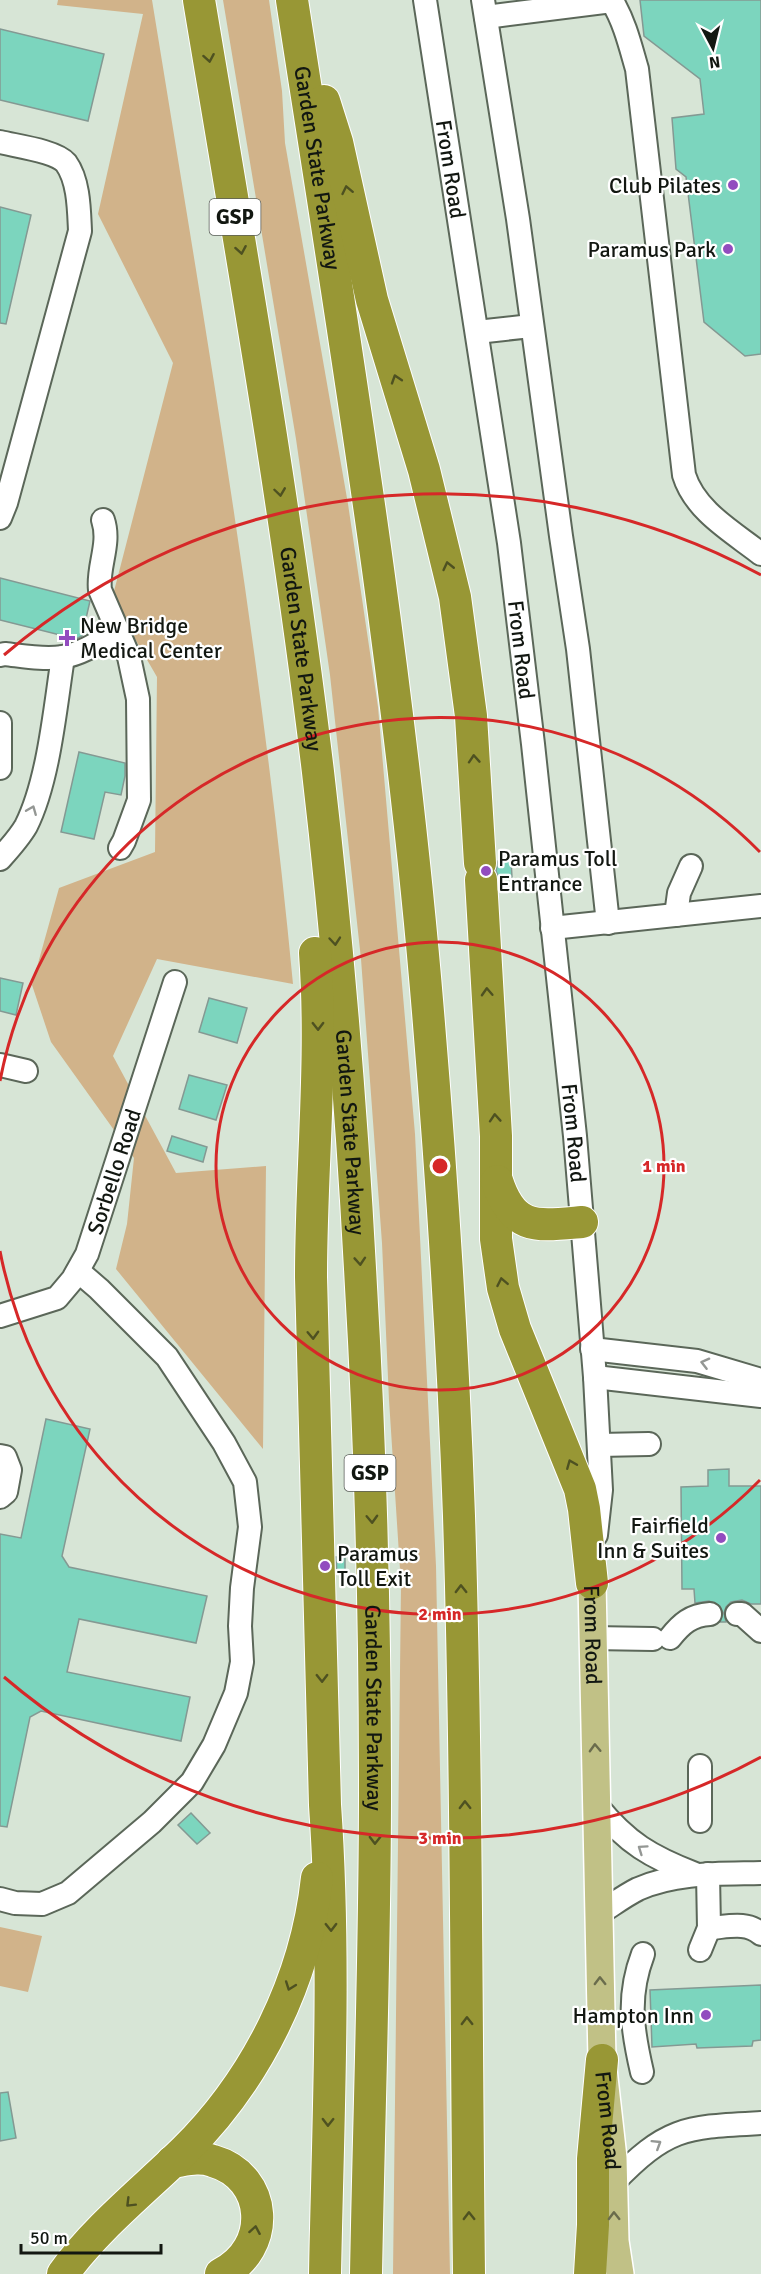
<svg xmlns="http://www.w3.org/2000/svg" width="761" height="2274" font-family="Signika,sans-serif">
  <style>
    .green { fill: #d1b38a }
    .building { fill: #7cd5be; stroke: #849993; stroke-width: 1.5 }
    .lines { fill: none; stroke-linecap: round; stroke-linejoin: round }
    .minor-casing { stroke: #5b6759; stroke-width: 26 }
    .major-casing { stroke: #fff; stroke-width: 30 }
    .highway-casing { stroke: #fff; stroke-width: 34 }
    .minor { stroke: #fff; stroke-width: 22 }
    .major { stroke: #c1c186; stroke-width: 27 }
    .highway { stroke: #989735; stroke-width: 32 }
    .oneway { stroke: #4e5121 }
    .oneway2 { stroke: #949794 }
    .oneway3 { stroke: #6a6c4c }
    .ring { fill: none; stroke: #d62828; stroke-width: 3 }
    .poi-dot { fill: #924cbf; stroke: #fff; stroke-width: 2 }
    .labels { text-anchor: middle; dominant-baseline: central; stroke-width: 4.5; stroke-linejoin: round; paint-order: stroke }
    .shield { fill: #fff; stroke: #595d58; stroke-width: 1.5 }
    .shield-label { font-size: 21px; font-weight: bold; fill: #121711 }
    .street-label { font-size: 22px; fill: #121711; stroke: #fff }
    .poi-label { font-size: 22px; fill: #121711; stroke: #fff; text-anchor: end }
    .centre { fill: #d62828; stroke: #fff; stroke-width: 3 }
    .ring-label { font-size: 18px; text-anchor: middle; font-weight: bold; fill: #d62828; stroke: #fff; stroke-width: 4.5; stroke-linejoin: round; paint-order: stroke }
  </style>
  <rect width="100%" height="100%" fill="#d7e5d6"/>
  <path class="green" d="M58,0H152C205,327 262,654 293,984L157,959L113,1056L176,1173L266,1166L263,1449L116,1269L127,1224L134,1158L51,1042L32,985L59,888L155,852L157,677L112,599L173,363L98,214L143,14L57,5Z
    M223,0H269L282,91L285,143L348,504L378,707L415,1134L436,1566L450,2274H393L401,1585L389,1400L382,1243L361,959L330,675L296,439Z
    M0,1927L42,1936L28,1992L0,1986Z"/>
  <path class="building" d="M640,0H761V354L745,356L704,322L686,177L676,169L672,118L704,114L700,79L644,36Z
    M0,29L104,54L88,121L0,100Z
    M0,207L31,215L6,324L0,323Z
    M0,578L90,601L82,636L76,639L0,620Z
    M79,752L125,763V776L121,795L105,792L94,839L61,832Z
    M511,860L512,877L499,878L496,871L498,861Z
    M0,978L23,983L16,1015L0,1011Z
    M209,998L247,1008L237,1043L199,1032Z
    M189,1075L227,1085L216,1120L179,1109Z
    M172,1136L207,1147L203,1162L167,1151Z
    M46,1419L90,1429L62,1556L69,1567L207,1596L196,1643L79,1619L67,1672L190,1697L181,1741L41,1711L30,1717L7,1827L0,1826V1534L21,1538Z
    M729,1469V1486H761V1604H751L742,1600L731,1602L726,1607L724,1613L726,1622H720L723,1613L720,1606L709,1601L695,1603L694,1589H682L681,1487L708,1486V1470Z
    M336,1557H345V1573L337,1574Z
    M191,1813L210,1833L197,1844L178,1825Z
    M761,1985V2040L753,2041L752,2046L697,2048L696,2044L652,2047L650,1990Z
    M8,2092L16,2138L0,2141V2093Z"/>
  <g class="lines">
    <g class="minor-casing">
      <g id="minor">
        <path id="s1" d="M425,0L509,543L533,744L575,1136L595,1377L601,1490L596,1535"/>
        <path d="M483,0L518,219L561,536L578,649L608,923"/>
        <path d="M486,17L612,1C625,23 630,45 637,69L684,475C695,511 733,532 761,554"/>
        <path d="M0,142C16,146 56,151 66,163C79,181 79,210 80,231L6,503L0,518"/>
        <path d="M477,332L531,326"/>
        <path d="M103,520C111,544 97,567 100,590L129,657L138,699L139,800L124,841L120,848"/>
        <path d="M0,655L5,654C23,656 44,660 62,657C82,654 101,641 118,631"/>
        <path d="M0,723V768"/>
        <path d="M0,859C9,849 19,838 26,826C49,780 55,708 63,657"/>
        <path d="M676,915L679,893L691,866"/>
        <path d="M552,928L761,906"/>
        <path d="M0,1065L26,1071"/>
        <path id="s2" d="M0,1316L57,1298L73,1279L87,1254L175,982"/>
        <path d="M592,1349L697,1361L761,1380"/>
        <path d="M595,1377L761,1396"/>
        <path d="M599,1445L649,1444"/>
        <path d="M0,1456L5,1457L10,1470L6,1492L0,1497"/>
        <path d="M737,1614H742L761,1631"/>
        <path d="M592,1638L653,1639"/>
        <path d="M670,1638C681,1624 691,1615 710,1614"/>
        <path d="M700,1766V1821"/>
        <path d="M597,1806C627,1843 651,1857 695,1874"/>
        <path d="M0,1899L15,1903L42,1904L68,1893L152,1822L192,1782L214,1745L236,1693L242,1662L240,1626L242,1588L250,1527L245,1482L224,1443L167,1357L99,1289L78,1271"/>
        <path d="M598,1914C611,1906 624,1896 638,1889C676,1872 720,1874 761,1873"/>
        <path d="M709,1928C727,1927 747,1921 761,1934"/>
        <path d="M700,1950L709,1928L708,1874"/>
        <path d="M642,2072C632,2029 627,1996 643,1954"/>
        <path d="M613,2183C668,2126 686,2127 761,2123"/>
      </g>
    </g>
    <g class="major-casing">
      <g id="major">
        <path id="s3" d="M592,1583L602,2060L613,2158L615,2241L620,2274"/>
      </g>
    </g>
    <g class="highway-casing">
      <g id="highway">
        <path id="s4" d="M199,0C242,257 287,513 318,772C338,943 352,1115 361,1287C371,1455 375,1623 375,1792C375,1952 369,2113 366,2274"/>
        <path id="s5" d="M292,0C344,336 400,673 428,1012C442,1180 453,1348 459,1516C467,1769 466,2022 469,2274"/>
        <path d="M324,101L337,142L372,300L424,470L455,597L471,716L480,863"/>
        <path d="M481,880L496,1136V1239L503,1288L515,1329L580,1489L584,1509L592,1583"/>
        <path d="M315,953C323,1061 311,1169 311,1277L325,1805C336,1961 328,2118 325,2274"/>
        <path d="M497,1181C513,1231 537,1226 582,1222"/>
        <path d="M172,2162C186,2160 199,2156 213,2161C269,2177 272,2249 221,2274"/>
        <path d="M63,2274C95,2229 144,2190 184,2151C257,2079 306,1980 317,1878"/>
        <path d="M590,2274L593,2225V2159L602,2060"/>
      </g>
    </g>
    <use href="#minor" class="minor"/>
    <use href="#major" class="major"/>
    <use href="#highway" class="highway"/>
  </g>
  <defs><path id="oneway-chevron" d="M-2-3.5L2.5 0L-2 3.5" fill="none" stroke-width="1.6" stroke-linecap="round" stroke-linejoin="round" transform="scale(1.5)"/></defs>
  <g class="oneway">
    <use href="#oneway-chevron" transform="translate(209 58) rotate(80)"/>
    <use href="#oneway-chevron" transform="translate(347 190) rotate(-102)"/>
    <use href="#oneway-chevron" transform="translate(241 250) rotate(80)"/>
    <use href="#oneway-chevron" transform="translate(396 379) rotate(-108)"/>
    <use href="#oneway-chevron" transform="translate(280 492) rotate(82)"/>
    <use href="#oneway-chevron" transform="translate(448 566) rotate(-103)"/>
    <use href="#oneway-chevron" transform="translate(474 759) rotate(-94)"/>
    <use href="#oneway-chevron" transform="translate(335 941) rotate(85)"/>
    <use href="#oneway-chevron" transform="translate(487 992) rotate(-93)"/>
    <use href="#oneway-chevron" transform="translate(318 1026) rotate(89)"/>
    <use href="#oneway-chevron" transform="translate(495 1118) rotate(-94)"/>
    <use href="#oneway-chevron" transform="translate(360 1261) rotate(86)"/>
    <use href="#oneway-chevron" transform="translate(502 1282) rotate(-101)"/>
    <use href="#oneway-chevron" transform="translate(313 1335) rotate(88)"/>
    <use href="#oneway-chevron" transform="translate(571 1464) rotate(-112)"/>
    <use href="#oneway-chevron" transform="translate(372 1519) rotate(88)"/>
    <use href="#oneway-chevron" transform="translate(461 1589) rotate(-91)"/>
    <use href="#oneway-chevron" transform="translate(322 1678) rotate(89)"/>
    <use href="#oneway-chevron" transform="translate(465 1805) rotate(-91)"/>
    <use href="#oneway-chevron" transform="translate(375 1840) rotate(91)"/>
    <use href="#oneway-chevron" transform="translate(331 1927) rotate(89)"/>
    <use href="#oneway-chevron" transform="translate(290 1986) rotate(110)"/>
    <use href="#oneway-chevron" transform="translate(467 2021) rotate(-91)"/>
    <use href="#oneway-chevron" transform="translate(328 2122) rotate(91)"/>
    <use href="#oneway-chevron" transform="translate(130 2203) rotate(135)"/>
    <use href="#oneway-chevron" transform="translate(469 2216) rotate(-91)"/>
    <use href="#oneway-chevron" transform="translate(255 2230) rotate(-80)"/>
  </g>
  <g class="oneway2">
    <use href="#oneway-chevron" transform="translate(32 810) rotate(-68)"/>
    <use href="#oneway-chevron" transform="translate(705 1363) rotate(-166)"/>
    <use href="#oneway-chevron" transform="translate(642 1849) rotate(-145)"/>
    <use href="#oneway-chevron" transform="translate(657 2144) rotate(-32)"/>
  </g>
  <g class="oneway3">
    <use href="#oneway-chevron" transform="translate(595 1748) rotate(-92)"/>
    <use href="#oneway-chevron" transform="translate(600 1981) rotate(-91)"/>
    <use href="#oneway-chevron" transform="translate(614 2216) rotate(-91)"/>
  </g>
  <g class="ring">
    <circle cx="440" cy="1166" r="224"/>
    <path d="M760 1480A448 448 0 0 1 0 1251M0 1081A448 448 0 0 1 760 852"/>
    <path d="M761 1757A672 672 0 0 1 4 1677M4 655A672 672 0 0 1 761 575"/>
  </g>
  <g class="poi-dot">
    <circle cx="733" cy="185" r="6"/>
    <circle cx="728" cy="249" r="6"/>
    <path d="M64 629h6v6h6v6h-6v6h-6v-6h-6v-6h6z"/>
    <circle cx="486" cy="871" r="6"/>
    <circle cx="721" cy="1538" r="6"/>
    <circle cx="325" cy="1566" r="6"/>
    <circle cx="706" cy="2015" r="6"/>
  </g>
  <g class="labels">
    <g class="shield">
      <rect x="209.5" y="199" width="51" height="36" rx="4.5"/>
      <rect x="344.5" y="1455" width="51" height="36" rx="4.5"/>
    </g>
    <g class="shield-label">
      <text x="235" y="217">GSP</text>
      <text x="370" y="1473">GSP</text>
    </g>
    <g class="street-label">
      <text stroke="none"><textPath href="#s5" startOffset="170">Garden State Parkway</textPath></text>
      <text stroke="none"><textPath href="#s1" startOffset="171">From Road</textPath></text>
      <text stroke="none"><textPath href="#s4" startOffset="657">Garden State Parkway</textPath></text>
      <text stroke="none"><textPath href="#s1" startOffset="657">From Road</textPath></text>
      <text stroke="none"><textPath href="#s4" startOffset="1143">Garden State Parkway</textPath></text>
      <text stroke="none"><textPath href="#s1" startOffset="1143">From Road</textPath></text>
      <text stroke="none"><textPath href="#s2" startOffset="200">Sorbello Road</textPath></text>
      <text stroke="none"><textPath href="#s3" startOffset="52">From Road</textPath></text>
      <text stroke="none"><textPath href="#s4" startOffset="1719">Garden State Parkway</textPath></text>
      <text stroke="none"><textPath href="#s3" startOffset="538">From Road</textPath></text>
    </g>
    <g class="poi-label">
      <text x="721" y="185">Club Pilates</text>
      <text x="716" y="249">Paramus Park</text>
      <text x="80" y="625" text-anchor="start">New Bridge<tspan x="80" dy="25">Medical Center</tspan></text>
      <text x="498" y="858" text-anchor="start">Paramus Toll<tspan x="498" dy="25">Entrance</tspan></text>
      <text x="709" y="1525">Fairfield<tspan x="709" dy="25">Inn &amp; Suites</tspan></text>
      <text x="337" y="1553" text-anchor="start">Paramus<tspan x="337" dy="25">Toll Exit</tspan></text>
      <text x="694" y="2015">Hampton Inn</text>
    </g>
  </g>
  <circle cx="440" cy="1166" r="9" class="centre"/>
  <g class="ring-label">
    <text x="664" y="1172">1 min</text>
    <text x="440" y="1620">2 min</text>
    <text x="440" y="1844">3 min</text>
  </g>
  <g transform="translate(713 48) rotate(173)" stroke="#ffffff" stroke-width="4.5" paint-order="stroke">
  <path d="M0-4.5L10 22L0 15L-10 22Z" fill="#121711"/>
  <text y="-9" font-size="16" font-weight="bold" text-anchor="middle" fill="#121711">N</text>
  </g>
  <path d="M21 2244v9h140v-9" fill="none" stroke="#121711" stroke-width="3"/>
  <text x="30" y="2244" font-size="18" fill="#121711" stroke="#ffffff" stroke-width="4.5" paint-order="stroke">50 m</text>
</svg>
